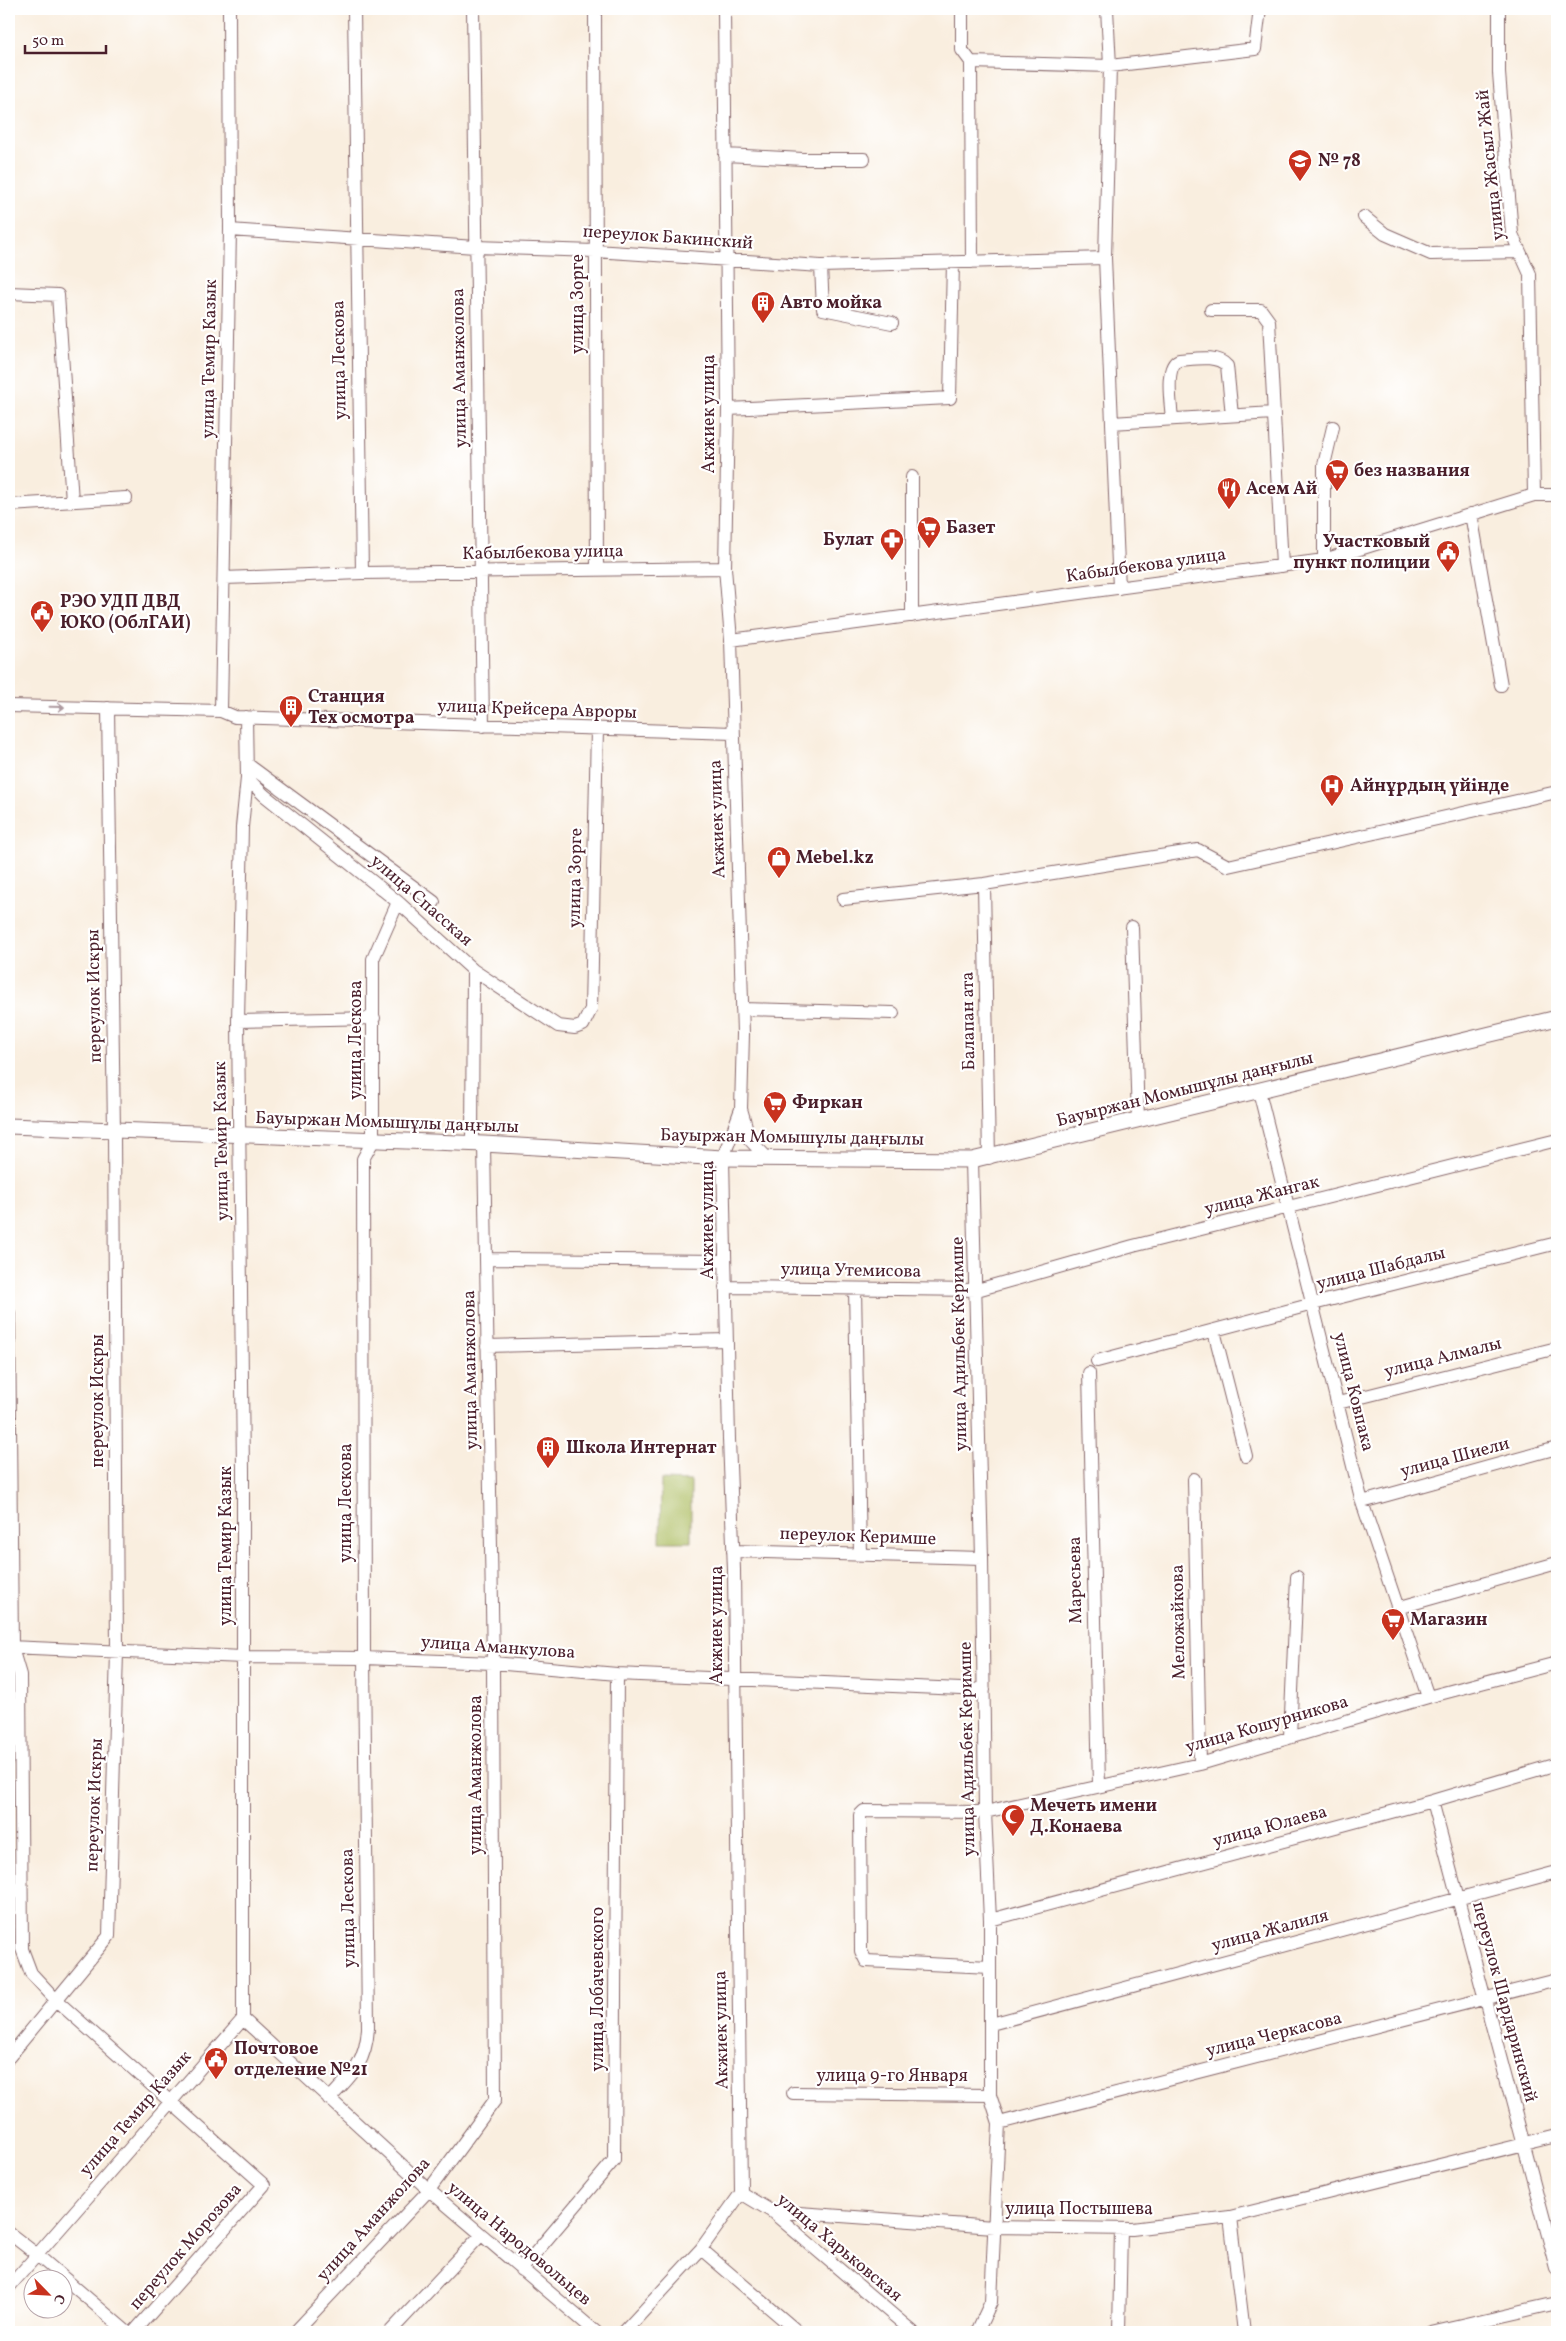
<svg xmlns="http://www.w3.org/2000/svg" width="1566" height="2341" font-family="Vollkorn,serif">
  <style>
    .pitch { fill: #acbc5f; stroke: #7b6e45 }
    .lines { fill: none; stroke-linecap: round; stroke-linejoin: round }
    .minor-casing { stroke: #87676a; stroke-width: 14 }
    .major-casing { stroke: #87676a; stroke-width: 17 }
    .minor { stroke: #fff; stroke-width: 12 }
    .major { stroke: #fff; stroke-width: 15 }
    .oneway { stroke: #ae9aa0 }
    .labels { text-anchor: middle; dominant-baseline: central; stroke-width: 4.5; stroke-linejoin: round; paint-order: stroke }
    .poi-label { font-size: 18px; font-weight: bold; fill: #4a1f2b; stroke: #fff; text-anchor: start }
    .street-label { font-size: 18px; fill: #4a1f2b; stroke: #fff }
  </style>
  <rect width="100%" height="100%" fill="#fff"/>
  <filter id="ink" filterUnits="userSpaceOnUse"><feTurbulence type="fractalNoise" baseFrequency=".02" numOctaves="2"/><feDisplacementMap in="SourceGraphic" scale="10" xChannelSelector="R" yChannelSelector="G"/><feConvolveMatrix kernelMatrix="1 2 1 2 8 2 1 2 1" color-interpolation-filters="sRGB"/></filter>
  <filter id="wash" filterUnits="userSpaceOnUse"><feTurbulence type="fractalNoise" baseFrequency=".0096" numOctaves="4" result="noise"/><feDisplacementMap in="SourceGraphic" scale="20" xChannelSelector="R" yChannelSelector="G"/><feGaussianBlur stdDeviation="1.12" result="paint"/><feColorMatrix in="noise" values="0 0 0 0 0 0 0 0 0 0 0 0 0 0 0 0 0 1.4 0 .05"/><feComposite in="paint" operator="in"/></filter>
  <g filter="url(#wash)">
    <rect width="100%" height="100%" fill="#f9eedf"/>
    <path class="pitch" d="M661,1480L691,1481V1542H660Z"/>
  </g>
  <g filter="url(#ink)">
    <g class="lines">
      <g class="minor-casing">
        <path id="minor" d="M473,9L483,726
          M595,9L597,570
          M962,9V50L971,62L972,262
          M1107,9L1110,66L1105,258L1119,588
          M1499,9V73L1512,234L1530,274L1534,495
          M971,62L1110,66L1255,49L1260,9
          M725,155L803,159H864
          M1364,217L1385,234L1431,254L1519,252
          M230,230L475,247L595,251L821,266L1105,258
          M821,266L823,309L892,323
          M9,293L58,295L72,501
          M1211,310H1261L1269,321L1282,566
          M728,409L950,398L953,262
          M1172,419C1171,404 1164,366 1179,360C1194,359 1217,354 1227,366L1232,415
          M1112,423L1273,413
          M912,477V616
          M9,505L126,498
          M1471,514L1501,685
          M1324,560V465L1333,427
          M362,573L725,568
          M224,578L362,573L354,9
          M731,640L1324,560L1534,495H1557
          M9,706L221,711L235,717L733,733
          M221,711L230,230L229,9
          M247,764L434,902
          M247,778L264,795L398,902L473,970L558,1026L575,1028L583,1025L591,1009L597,729
          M984,884L989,1158
          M843,899L984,884L1198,850L1228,866L1557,792
          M1132,927L1138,1120
          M742,1009L893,1013
          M238,1021L374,1018
          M1259,1091L1362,1502L1428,1697
          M741,1109L750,1140L768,1159
          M472,1144L473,970
          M972,1160L982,1558L985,1812L990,1920V2095L999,2123L991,2302L977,2332
          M488,1259L725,1261
          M725,1287L977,1290L1133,1246L1557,1140
          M855,1289L860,1555
          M9,1313L12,1648L20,1675L22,1949L31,1973L57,2001L264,2185L134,2332
          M1214,1331L1246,1456
          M487,1346L727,1340
          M1097,1361L1313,1304L1557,1243
          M1089,1373L1099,1785
          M1338,1403L1557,1348
          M1194,1479L1200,1764
          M1362,1502L1557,1448
          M733,1551L982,1558
          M1397,1608L1557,1563
          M9,1647L243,1657L364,1658L493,1663L617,1674L984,1690
          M1290,1737L1297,1577
          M1432,1801L1557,2269
          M990,1920L1432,1801L1557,1764
          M990,1967L866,1961L861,1951L860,1815L864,1811L985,1812L1200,1764L1428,1697L1557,1663
          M243,2019L429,2190L596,2332
          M991,2024L1557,1872
          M9,2057L109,1936L117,1652L114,1131L108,708
          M793,2093L990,2095
          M329,2099C352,2075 366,2063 368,2028L364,1658L363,1159L373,1141V959L398,902
          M999,2123L1557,1980
          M741,2193L771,2211L913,2332
          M771,2211L994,2227L1132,2229L1230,2217L1557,2136
          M1230,2217L1244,2332
          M9,2233L36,2254L127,2332
          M701,2249L798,2332
          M521,2270L614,2160L617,1674
          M9,2287L243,2019V1471L238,1021L242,827L247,778L246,717
          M295,2332L429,2190L495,2100L493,1663L484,1144
          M390,2332L481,2235
          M624,2332L701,2249L741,2193L734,1570L729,1439L723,1158L741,1109L743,1034L731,640L725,568L728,409L724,9
          M1119,2332L1121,2229
          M1431,2332L1557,2303"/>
      </g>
      <g class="major-casing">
        <path id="major" d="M9,1126L484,1144L723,1158L972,1160L1557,1018"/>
      </g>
      <use href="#minor" class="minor"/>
      <use href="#major" class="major"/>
    </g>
    <defs><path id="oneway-shaft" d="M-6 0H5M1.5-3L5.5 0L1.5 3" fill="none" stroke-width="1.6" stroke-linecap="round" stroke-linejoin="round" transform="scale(1.25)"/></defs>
    <use class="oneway" href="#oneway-shaft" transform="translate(57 707) rotate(1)"/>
  </g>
  <defs>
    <g id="school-pin" transform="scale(1.25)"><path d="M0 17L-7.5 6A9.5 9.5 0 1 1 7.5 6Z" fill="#c8321e" stroke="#fff"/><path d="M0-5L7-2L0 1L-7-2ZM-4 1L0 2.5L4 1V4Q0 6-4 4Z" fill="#fff"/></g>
    <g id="building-pin" transform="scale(1.25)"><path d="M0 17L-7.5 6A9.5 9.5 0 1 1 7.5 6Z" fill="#c8321e" stroke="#fff"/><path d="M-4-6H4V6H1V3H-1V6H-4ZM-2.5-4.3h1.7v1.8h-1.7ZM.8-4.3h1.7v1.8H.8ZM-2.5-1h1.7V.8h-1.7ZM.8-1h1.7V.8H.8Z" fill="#fff"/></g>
    <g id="supermarket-pin" transform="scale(1.25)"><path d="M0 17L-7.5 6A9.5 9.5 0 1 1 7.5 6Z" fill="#c8321e" stroke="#fff"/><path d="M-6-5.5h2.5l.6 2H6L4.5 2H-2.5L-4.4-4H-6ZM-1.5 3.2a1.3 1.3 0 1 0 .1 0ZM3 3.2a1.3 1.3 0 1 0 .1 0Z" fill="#fff"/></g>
    <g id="restaurant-pin" transform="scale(1.25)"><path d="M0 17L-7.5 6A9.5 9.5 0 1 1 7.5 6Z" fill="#c8321e" stroke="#fff"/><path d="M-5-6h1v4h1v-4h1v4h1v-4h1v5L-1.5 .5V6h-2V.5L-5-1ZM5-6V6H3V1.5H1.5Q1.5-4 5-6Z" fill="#fff"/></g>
    <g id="pharmacy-pin" transform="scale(1.25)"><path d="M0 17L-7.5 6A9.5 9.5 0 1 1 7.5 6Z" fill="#c8321e" stroke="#fff"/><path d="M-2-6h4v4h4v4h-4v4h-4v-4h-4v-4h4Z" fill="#fff"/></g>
    <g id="civic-pin" transform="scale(1.25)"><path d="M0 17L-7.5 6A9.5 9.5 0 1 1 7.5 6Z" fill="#c8321e" stroke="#fff"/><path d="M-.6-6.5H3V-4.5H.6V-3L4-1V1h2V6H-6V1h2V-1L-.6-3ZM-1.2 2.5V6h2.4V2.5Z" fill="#fff"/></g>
    <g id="hospital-pin" transform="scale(1.25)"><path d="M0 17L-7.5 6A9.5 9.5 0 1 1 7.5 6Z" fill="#c8321e" stroke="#fff"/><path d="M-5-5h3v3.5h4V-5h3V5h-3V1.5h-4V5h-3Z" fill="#fff"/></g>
    <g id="shop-pin" transform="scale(1.25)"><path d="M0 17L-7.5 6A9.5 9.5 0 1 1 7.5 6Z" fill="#c8321e" stroke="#fff"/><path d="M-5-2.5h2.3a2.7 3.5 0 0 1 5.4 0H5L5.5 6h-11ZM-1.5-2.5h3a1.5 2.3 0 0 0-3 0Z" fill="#fff"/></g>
    <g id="mosque-pin" transform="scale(1.25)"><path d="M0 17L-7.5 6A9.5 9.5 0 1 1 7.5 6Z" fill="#c8321e" stroke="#fff"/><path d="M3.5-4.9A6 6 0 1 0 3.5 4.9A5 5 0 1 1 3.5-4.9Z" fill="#fff"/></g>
  </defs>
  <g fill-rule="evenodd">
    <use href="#school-pin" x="1300" y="161"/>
    <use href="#building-pin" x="763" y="303"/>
    <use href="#supermarket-pin" x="1337" y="471"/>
    <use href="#restaurant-pin" x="1229" y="489"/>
    <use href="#supermarket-pin" x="929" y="528"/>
    <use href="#pharmacy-pin" x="892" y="540"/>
    <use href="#civic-pin" x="1448" y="552"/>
    <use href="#civic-pin" x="42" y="612"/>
    <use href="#building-pin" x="291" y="707"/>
    <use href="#hospital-pin" x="1332" y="786"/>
    <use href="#shop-pin" x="779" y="858"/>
    <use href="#supermarket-pin" x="775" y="1103"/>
    <use href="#building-pin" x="548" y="1448"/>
    <use href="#supermarket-pin" x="1393" y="1620"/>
    <use href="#mosque-pin" x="1013" y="1816"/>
    <use href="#civic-pin" x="216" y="2059"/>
  </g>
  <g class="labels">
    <g class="poi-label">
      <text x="1318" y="161">№ 78</text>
      <text x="780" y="303">Авто мойка</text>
      <text x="1354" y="471">без названия</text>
      <text x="1246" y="489">Асем Ай</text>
      <text x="946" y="528">Базет</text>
      <text x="874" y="540" text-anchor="end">Булат</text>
      <text x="1430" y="542" text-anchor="end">Участковый<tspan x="1430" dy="21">пункт полиции</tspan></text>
      <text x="60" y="602">РЭО УДП ДВД<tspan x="60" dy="21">ЮКО (ОблГАИ)</tspan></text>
      <text x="308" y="697">Станция<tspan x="308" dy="21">Тех осмотра</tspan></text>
      <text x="1350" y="786">Айнұрдың үйінде</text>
      <text x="796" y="858">Mebel.kz</text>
      <text x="792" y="1103">Фиркан</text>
      <text x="566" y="1448">Школа Интернат</text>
      <text x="1410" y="1620">Магазин</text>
      <text x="1030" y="1806">Мечеть имени<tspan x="1030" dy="21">Д.Конаева</tspan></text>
      <text x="234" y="2049">Почтовое<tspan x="234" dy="21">отделение №21</tspan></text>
    </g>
    <g class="street-label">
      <text transform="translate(1491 165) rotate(-96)">улица Жасыл Жай</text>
      <text transform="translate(668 238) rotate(4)">переулок Бакинский</text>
      <text transform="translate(578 304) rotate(-90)">улица Зорге</text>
      <text transform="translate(210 359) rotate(-89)">улица Темир Казык</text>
      <text transform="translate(340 360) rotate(-91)">улица Лескова</text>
      <text transform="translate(460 368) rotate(-91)">улица Аманжолова</text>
      <text transform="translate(709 414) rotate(-90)">Акжиек улица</text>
      <text transform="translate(543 553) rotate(-1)">Кабылбекова улица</text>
      <text transform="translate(1146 566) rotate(-8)">Кабылбекова улица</text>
      <text transform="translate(537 710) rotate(2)">улица Крейсера Авроры</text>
      <text transform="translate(718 819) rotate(-92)">Акжиек улица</text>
      <text transform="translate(576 878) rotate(-89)">улица Зорге</text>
      <text transform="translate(421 901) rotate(41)">улица Спасская</text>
      <text transform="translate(95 996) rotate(-91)">переулок Искры</text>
      <text transform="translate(969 1021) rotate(-91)">Балапан ата</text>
      <text transform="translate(356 1040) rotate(-90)">улица Лескова</text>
      <text transform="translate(1185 1090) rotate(-14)">Бауыржан Момышұлы даңғылы</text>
      <text transform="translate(387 1123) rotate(2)">Бауыржан Момышұлы даңғылы</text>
      <text transform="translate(792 1138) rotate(1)">Бауыржан Момышұлы даңғылы</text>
      <text transform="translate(222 1141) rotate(-91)">улица Темир Казык</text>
      <text transform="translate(1262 1196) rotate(-14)">улица Жангак</text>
      <text transform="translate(708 1220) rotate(-90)">Акжиек улица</text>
      <text transform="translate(1381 1269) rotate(-14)">улица Шабдалы</text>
      <text transform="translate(851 1271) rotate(1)">улица Утемисова</text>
      <text transform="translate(960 1344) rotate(-91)">улица Адильбек Керимше</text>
      <text transform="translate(1443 1358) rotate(-14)">улица Алмалы</text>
      <text transform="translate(471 1370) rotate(-91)">улица Аманжолова</text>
      <text transform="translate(1353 1392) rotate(76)">улица Ковпака</text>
      <text transform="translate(98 1401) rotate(-90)">переулок Искры</text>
      <text transform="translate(1455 1458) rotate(-15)">улица Шиели</text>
      <text transform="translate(346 1503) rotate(-90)">улица Лескова</text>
      <text transform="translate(858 1537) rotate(2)">переулок Керимше</text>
      <text transform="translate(226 1546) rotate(-90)">улица Темир Казык</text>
      <text transform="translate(1076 1580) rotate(-91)">Маресьева</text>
      <text transform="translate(1179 1622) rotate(-91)">Меложайкова</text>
      <text transform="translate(717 1625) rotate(-90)">Акжиек улица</text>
      <text transform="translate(498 1648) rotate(4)">улица Аманкулова</text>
      <text transform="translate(1267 1725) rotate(-16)">улица Кошурникова</text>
      <text transform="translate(968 1749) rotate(-91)">улица Адильбек Керимше</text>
      <text transform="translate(476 1775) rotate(-90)">улица Аманжолова</text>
      <text transform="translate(95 1805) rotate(-88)">переулок Искры</text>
      <text transform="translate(1270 1827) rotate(-15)">улица Юлаева</text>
      <text transform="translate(349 1908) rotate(-91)">улица Лескова</text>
      <text transform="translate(1270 1931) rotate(-15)">улица Жалиля</text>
      <text transform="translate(598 1989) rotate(-90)">улица Лобачевского</text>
      <text transform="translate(1504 2002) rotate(75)">переулок Шардаринский</text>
      <text transform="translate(722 2030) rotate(-91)">Акжиек улица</text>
      <text transform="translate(1274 2035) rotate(-14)">улица Черкасова</text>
      <text x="892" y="2076">улица 9-го Января</text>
      <text transform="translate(136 2114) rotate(-49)">улица Темир Казык</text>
      <text x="1079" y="2209">улица Постышева</text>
      <text transform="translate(374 2220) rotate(-48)">улица Аманжолова</text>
      <text transform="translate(519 2244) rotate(40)">улица Народовольцев</text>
      <text transform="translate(186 2247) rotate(-49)">переулок Морозова</text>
      <text transform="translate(839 2248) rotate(40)">улица Харьковская</text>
    </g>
  </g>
  <rect width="1566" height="2341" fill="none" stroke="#fff" stroke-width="30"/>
  <g transform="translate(48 2294) rotate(114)"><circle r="24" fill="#ffffff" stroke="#b7a5aa"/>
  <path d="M0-4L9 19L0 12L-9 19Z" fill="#c8321e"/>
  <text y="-8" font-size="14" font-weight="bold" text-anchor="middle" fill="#4a1f2b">С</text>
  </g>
  <path d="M25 45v8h81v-8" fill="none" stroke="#4a1f2b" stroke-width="2.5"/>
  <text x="32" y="45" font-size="15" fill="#4a1f2b" stroke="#ffffff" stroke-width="4" paint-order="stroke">50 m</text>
</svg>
